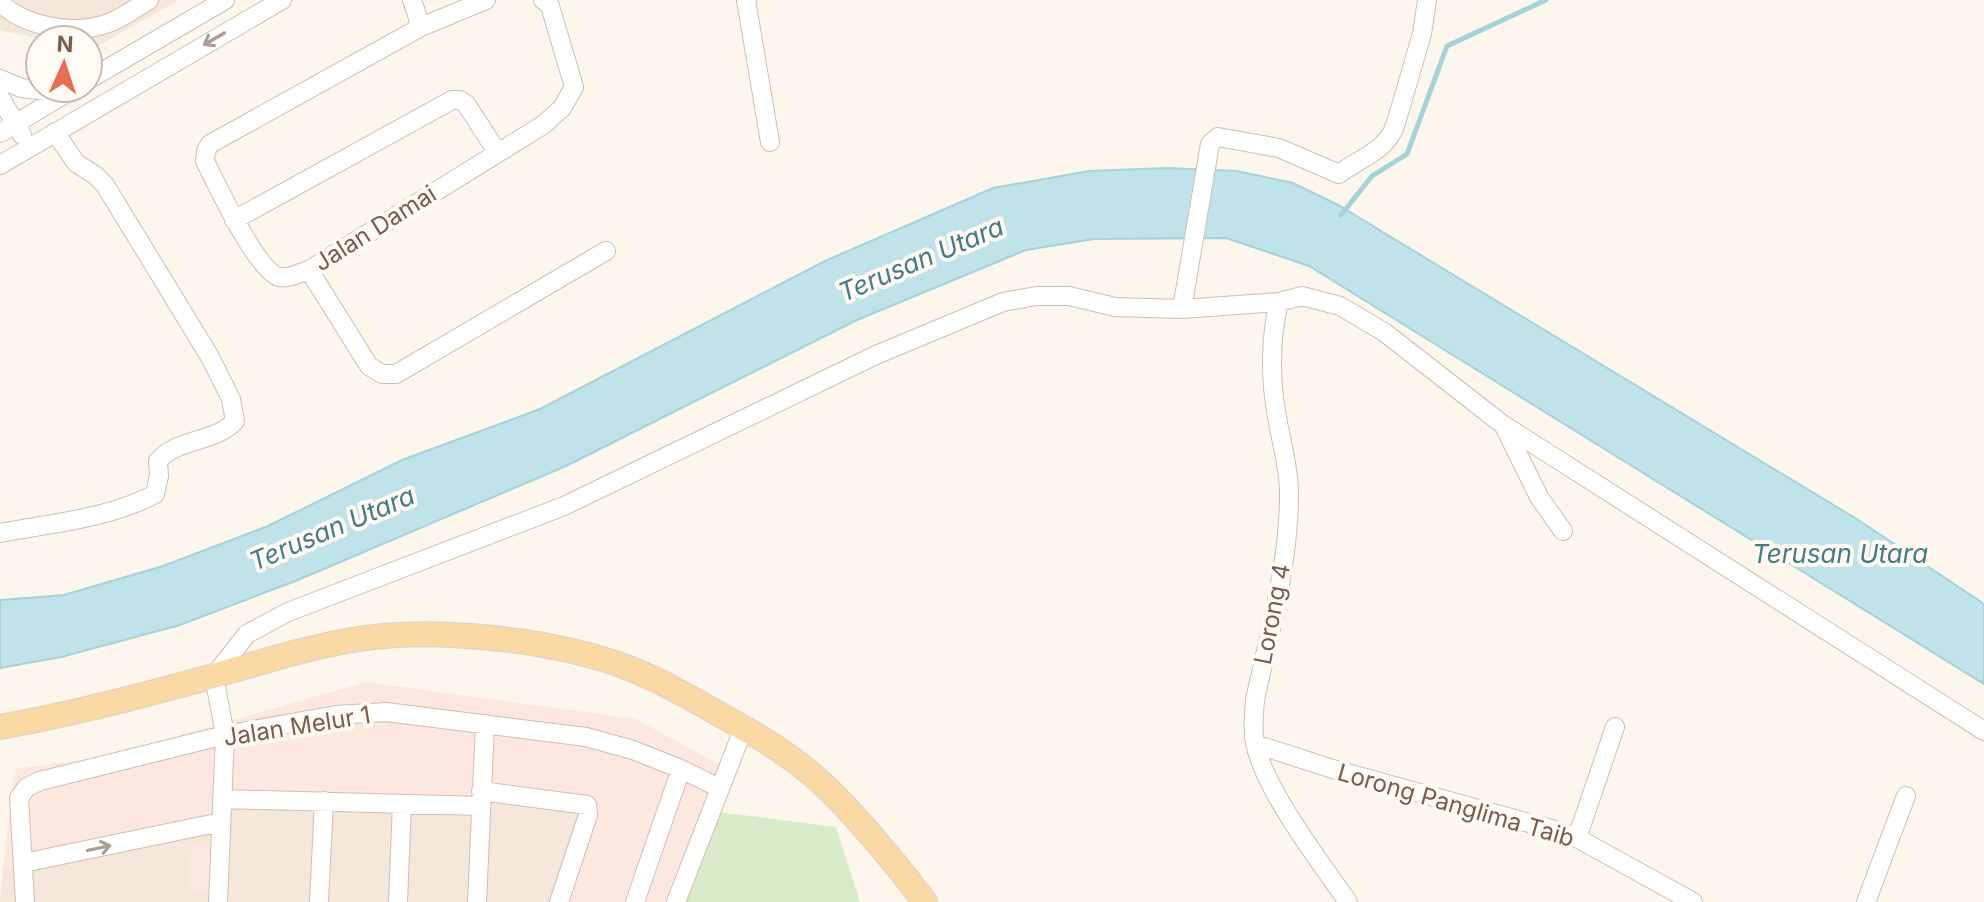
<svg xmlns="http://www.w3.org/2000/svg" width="1984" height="902" font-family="Inter,sans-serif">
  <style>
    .residential { fill: #f5e8da }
    .commercial { fill: #fde8e0 }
    .green { fill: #d8ecc9 }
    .water { fill: #bfe3e8; stroke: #a5d3da; stroke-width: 2 }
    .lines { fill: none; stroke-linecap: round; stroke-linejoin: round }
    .stream { stroke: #a5d3da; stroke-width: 5 }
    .minor-casing { stroke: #d1beb0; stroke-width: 20 }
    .major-casing { stroke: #dad1cd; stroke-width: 26 }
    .minor { stroke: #fff; stroke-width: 18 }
    .major { stroke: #fbd9a5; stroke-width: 24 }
    .oneway { stroke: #af9d94 }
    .labels { text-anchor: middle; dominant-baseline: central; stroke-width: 8; stroke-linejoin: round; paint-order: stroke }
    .street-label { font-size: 24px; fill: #7a5c4d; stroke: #fffaf3 }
    .water-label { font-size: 26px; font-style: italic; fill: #437c86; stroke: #fffaf3 }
  </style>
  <rect width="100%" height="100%" fill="#fdf6ec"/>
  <path class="residential" d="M0,0H179L91,50H88V40H45L0,30Z
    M488,796L583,807L548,902H0L3,869L230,824L231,803Z"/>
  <path class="commercial" d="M366,682L636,719L734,773L685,902H548L582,808L488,796L487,812L231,803L230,824L3,869L15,769L105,757Z
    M191,846L213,847L211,893L189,892Z"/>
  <path class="green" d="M719,812L836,827L860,902H685Z"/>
  <path class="water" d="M1166,168L1237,171L1293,183L1338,205L1860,521L1984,604V684L1309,266L1226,238L1094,239L1026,250L857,320L566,466L298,580L180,625L61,657L0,668V600L64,595L163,566L268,526L402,460L540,409L825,261L993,188L1089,171Z"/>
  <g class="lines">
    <path class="stream" d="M1341,215L1372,176L1407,154L1447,46L1546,0"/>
    <g class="minor-casing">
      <path id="minor" d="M412,0L421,27
        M486,0L421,27L210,144L206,151L205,161C216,183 257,271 279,277C289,279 299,273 309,270L543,125L562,108L574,87L550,6L543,0
        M746,0L770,142
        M0,3C26,27 72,35 106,24C121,19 136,8 149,0
        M0,79L21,88L65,93
        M88,80L225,0
        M0,97L22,135
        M0,133L75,88
        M0,165L282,0
        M234,220L452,100H460L466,104L497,152
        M309,270L369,366L382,374H396L606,251
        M1279,302C1270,338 1270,380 1277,417C1281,441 1288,464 1289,489C1290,559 1270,631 1255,700C1254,714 1252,728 1255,743C1264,789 1320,862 1348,902
        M1182,309L1210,144L1218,137L1279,148L1339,174C1360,158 1386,151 1395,126L1422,34L1427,0
        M1504,426L1539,497L1563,531
        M0,533C51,523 108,519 155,494L159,476L158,461C177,438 215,443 235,421L231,399L210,357L105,185L95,175L76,163L55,132
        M1255,744L1336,770L1555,830L1577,838L1693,902
        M481,791L587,805L588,815L559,902
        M222,799L481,806
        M1577,838L1615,727
        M23,863L221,822
        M25,902L19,798L27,787L40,781L225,735L336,715L386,712L586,737L633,750L681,769L719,788
        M218,902L225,735L214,676L247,634L288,612L564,506L876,355L1003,302L1036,296H1069L1115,307L1182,309L1279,302L1302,296L1340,306L1384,332L1502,424L1984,731
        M319,902L324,801
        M398,902L402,804
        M477,902L485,724
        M635,902L681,769
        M676,902L744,727
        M1866,902L1906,796"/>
    </g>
    <g class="major-casing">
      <path id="major" d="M0,727C73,714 146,695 217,675C262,662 306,648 352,640C430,626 551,639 626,667C663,681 698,702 733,722C768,741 803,764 831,792C865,826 896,864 925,902"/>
    </g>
    <use href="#minor" class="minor"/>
    <use href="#major" class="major"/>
  </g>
  <defs><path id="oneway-shaft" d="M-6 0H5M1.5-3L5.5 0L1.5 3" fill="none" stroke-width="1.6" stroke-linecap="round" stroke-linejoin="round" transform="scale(2)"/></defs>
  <g class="oneway">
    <use href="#oneway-shaft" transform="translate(214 39) rotate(150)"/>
    <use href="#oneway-shaft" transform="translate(99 848) rotate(-12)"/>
  </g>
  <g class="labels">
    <g class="street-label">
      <text transform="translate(375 228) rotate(-32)">Jalan Damai</text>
      <text transform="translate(1272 614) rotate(-79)">Lorong 4</text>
      <text transform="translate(297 726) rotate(-9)">Jalan Melur 1</text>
      <text transform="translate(1456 805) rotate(16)">Lorong Panglima Taib</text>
    </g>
    <g class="water-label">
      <text transform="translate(921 259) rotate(-23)">Terusan Utara</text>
      <text transform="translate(332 528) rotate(-23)">Terusan Utara</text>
      <text x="1840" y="553">Terusan Utara</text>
    </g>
  </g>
  <g transform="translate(64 64) rotate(3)"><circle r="38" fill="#fffaf3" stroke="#cabbb1" stroke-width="2"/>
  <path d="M0-6L14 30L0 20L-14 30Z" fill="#e76f51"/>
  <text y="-12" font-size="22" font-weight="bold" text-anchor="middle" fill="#7a5c4d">N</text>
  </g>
</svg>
